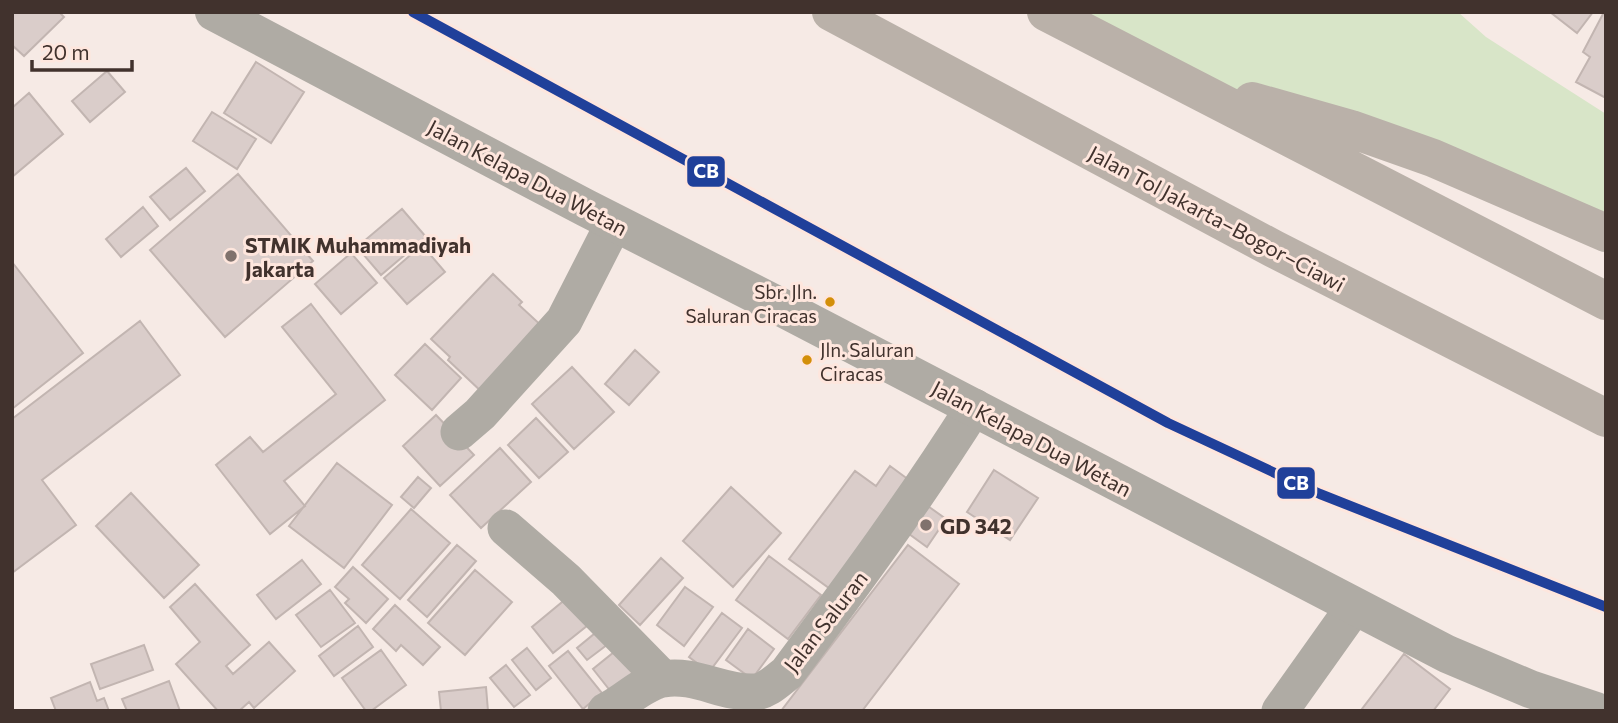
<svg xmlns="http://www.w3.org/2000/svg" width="1618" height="723" font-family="Commissioner,sans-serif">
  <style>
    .green { fill: #d8e5c8 }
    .building { fill: #dacdca; stroke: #c2b5b1; stroke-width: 2 }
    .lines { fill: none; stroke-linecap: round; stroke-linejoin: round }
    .minor { stroke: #afaba4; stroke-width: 37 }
    .tertiary { stroke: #afaba4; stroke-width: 38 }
    .motorway { stroke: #bab1a9; stroke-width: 38 }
    .rail-1-casing { stroke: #fee6dd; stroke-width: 16 }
    .rail-1 { stroke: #20409a; stroke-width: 10 }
    .poi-dot { fill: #80726d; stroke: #fee6dd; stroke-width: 2.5 }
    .bus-dot { fill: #d38f09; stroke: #fee6dd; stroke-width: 2.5 }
    .labels { text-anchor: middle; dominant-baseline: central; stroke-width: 6; stroke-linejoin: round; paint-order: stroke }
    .bus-label { font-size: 19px; fill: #41322d; stroke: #fee6dd; text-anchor: end }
    .street-label { font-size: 21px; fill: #41322d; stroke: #fee6dd }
    .poi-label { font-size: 21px; font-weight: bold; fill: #41322d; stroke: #fee6dd; text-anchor: start }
    .line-badge { stroke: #fee6dd; stroke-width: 2.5 }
    .badge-label { font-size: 19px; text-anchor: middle; font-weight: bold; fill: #fff }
  </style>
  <rect width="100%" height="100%" fill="#f6eae5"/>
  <path class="green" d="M1047,12H1458L1486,37L1606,114V235L1172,79Z"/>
  <path class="building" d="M12,12H59L64,17L24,56L12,45Z
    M1550,12H1593L1577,33Z
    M1604,12H1606V98L1576,82L1590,57L1583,52Z
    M256,62L304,92L271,143L224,113Z
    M107,71L125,92L90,122L72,101Z
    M29,93L63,134L12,177V108Z
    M212,112L256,139L237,169L193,141Z
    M186,168L205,191L170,220L150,197Z
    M238,174L313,261L225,337L150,250Z
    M143,207L158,226L121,257L106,239Z
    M402,209L426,237L381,275L357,247Z
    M422,245L445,272L407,304L384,278Z
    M351,253L377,283L341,314L315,284Z
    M12,262L83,353L12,409Z
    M493,274L522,302L519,305L545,329L484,394L448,360L450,357L431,339Z
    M311,304L385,400L284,481L305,506L270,534L216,465L250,437L263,452L336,394L282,327Z
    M140,321L180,375L42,480L76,525L12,573V419Z
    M425,344L461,378L432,410L395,375Z
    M635,350L659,372L629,405L605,384Z
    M572,367L614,412L574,449L532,404Z
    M436,415L474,455L440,486L403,446Z
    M536,418L568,452L539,478L508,445Z
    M500,448L531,482L481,528L450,495Z
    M337,463L392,505L344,568L289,526Z
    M890,466L909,480L833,591L789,559L855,471L876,486Z
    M994,470L1038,498L1010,540L967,512Z
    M418,477L431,488L414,508L401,497Z
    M731,487L781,533L733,587L683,541Z
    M131,493L199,565L164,598L96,526Z
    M925,504L946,519L927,547L905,531Z
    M411,509L450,543L400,599L362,565Z
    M457,545L476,561L427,617L408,600Z
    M908,545L959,584L862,711H781Z
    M769,556L821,595L788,639L736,600Z
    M661,558L683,578L640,625L619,605Z
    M302,560L321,584L276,619L257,595Z
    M353,567L388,599L366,623L345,603L349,599L335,587Z
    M475,570L512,602L465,655L428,623Z
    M195,584L250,645L226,666L233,674L269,642L295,671L254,708L249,702L239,711H218L176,664L200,642L170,607Z
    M685,587L713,607L684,646L657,625Z
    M330,590L355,623L321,647L296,615Z
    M567,598L588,625L553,653L532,627Z
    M395,605L440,647L423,665L401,645L396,651L373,629Z
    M722,613L742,628L709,672L689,657Z
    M605,625L616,638L587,660L577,648Z
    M358,626L373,647L334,676L319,656Z
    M748,629L774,649L752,679L726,660Z
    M624,644L648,673L616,698L593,669Z
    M144,645L153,670L100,689L91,664Z
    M527,648L551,678L536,690L512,660Z
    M381,650L406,685L371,711H366L342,678Z
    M568,651L602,693L583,709L549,666Z
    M1404,654L1450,689L1433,711H1364L1362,709Z
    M506,665L530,695L514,707L490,678Z
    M169,681L180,711H127L122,699Z
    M90,682L97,701L104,698L109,711H56L51,698Z
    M486,687L488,711H441L439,692Z"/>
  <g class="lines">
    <path class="minor" d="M459,432L480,414L564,321L614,223
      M506,528L566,580L663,679
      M606,711C625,702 642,683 663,679C694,673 724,694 754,692C766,692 778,680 787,673C852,586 916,499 974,407
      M1280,711L1354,607"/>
    <path class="tertiary" d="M214,12L586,208L773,303L1447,654L1530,689L1596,711"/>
    <path class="motorway" d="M831,12L1274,249L1606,418
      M1046,12L1606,301
      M1252,101L1351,129L1433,158L1606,233"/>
    <g class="rail-1-casing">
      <path id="rail-1" d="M413,12L1168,423L1320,494L1606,607"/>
    </g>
    <use href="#rail-1" class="rail-1"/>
  </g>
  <g class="poi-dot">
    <circle cx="231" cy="256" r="7"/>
    <circle cx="926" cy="525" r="7"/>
  </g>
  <g class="bus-dot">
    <circle cx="830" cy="302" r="6"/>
    <circle cx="807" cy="360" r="6"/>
  </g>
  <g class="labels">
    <g class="bus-label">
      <text x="817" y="291">Sbr. Jln.<tspan x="817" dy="24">Saluran Ciracas</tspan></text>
      <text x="820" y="349" text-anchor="start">Jln. Saluran<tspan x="820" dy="24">Ciracas</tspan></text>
    </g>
    <g class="street-label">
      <text transform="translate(528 177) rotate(28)">Jalan Kelapa Dua Wetan</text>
      <text transform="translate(1217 218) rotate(28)">Jalan Tol Jakarta–Bogor–Ciawi</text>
      <text transform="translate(1032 438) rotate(28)">Jalan Kelapa Dua Wetan</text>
      <text transform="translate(825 621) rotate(-52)">Jalan Saluran</text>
    </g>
    <g class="poi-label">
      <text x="245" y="244">STMIK Muhammadiyah<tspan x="245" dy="24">Jakarta</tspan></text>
      <text x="940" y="525">GD 342</text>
    </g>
  </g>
  <g class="line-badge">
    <rect x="686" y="155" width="40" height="33" rx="7" fill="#20409a"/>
    <rect x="1276" y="466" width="40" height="34" rx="7" fill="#20409a"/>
  </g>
  <g class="badge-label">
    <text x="706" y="178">CB</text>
    <text x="1296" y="490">CB</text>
  </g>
  <rect width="1618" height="723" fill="none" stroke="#41322d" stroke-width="28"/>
  <path d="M32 60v10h100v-10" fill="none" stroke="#41322d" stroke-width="3.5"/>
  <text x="42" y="60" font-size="21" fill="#41322d" stroke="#fee6dd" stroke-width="5" paint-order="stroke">20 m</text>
</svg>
